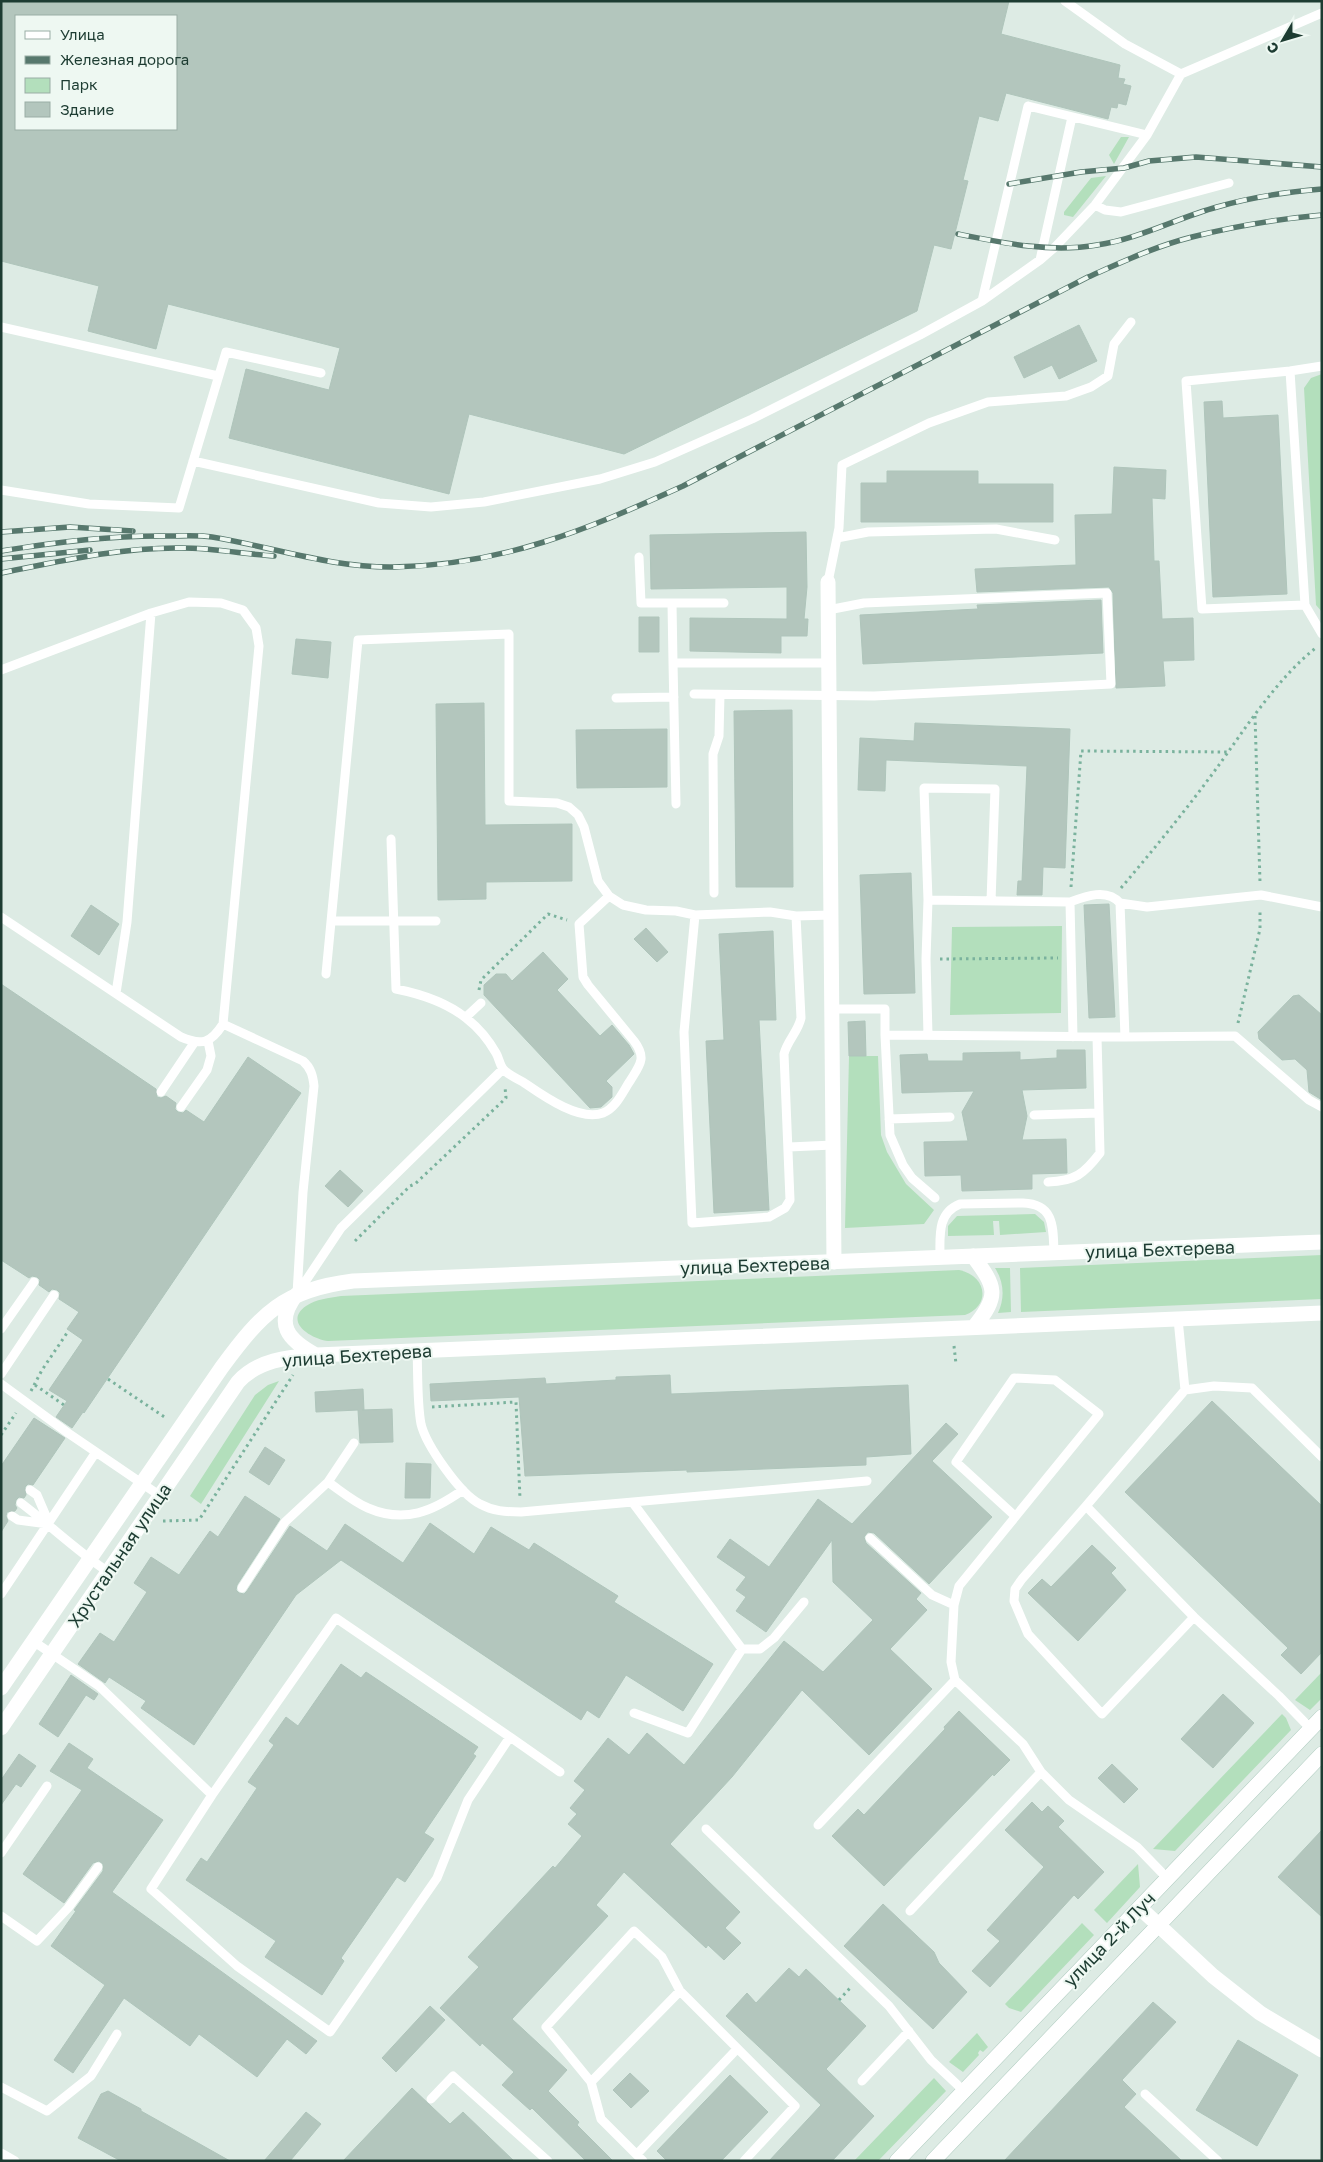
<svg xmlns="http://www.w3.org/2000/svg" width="1323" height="2162" font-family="'Golos Text',sans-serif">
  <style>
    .green { fill: #b3dfbc }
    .building { fill: #b3c6bd; stroke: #afc5bb; fill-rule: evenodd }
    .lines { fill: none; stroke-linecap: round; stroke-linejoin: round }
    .secondary-casing { stroke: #b0ccc0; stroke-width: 16 }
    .path { stroke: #7ab29d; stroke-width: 3; stroke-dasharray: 2.5 4; stroke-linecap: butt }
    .service { stroke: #fff; stroke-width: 9 }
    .minor { stroke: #fff; stroke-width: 15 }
    .tertiary { stroke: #fff; stroke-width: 15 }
    .secondary { stroke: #fff; stroke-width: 15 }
    .rail-casing { stroke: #57786d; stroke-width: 5.5 }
    .rail { stroke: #eef8f2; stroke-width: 4; stroke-dasharray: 11; stroke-linecap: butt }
    .labels { text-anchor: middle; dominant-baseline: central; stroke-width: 4; stroke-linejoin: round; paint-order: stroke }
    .street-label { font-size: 18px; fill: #1d3c32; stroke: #eef8f2 }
  </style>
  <rect width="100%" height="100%" fill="#ddebe4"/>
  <path class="green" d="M1121,137H1129L1114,164L1109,155Z
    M1106,176L1073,217L1064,215V212L1091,178Z
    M1322,374V612L1316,605L1304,388L1311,378Z
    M1062,926L1061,1013L950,1015L952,927Z
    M849,1056H878L881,1135L887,1152L906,1184L934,1210L924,1224L845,1228Z
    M1035,1214L1044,1222L1046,1232L1000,1235L999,1221H993L994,1235L948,1236V1226L957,1216Z
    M1322,1255V1299L1021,1312L1020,1268Z
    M995,1268H1010L1011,1312L998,1313C1005,1298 1004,1282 995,1268Z
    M959,1270C986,1275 992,1305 965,1315L328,1341C312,1339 283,1322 306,1306C316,1299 329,1298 341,1296Z
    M279,1381L201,1504L190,1496L255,1395L268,1385Z
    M1322,1672V1698L1310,1710L1295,1700Z
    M1282,1714L1286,1718L1291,1730L1175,1851L1153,1849Z
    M1138,1864L1140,1887L1107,1923L1094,1910Z
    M1082,1923L1094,1935L1021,2012L1009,2008L1005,2004Z
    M977,2033L988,2047L983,2052L980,2050L978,2053L979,2055L963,2072L949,2062Z
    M934,2078L946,2091L878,2161H854Z"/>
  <path class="building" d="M1,1H1009L1001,34L1120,65L1118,78L1125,79L1123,84L1131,86L1126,105L1118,103L1117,108L1111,107L1108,119L1006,93L998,121L979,116L963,180L968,181L951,249L934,245L917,311L624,454L469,414L449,494L229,438L246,369L329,390L340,348L168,304L156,349L88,331L99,286L1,261ZM16,16H176V129H16Z
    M1079,325L1097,361L1059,379L1052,365L1024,378L1014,357Z
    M1222,401L1223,418L1278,415L1287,594L1213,597L1204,402Z
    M1114,467L1166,470L1165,499L1152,498L1154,561H1159L1162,619L1193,618L1194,660L1163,661L1165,686L1116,688L1113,593L1109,587L977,592L975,569L1076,565L1075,515L1112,514Z
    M887,471H978V484H1053V522H861V483H887Z
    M806,532L807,587L804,619H808L807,636H781V653L690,651V618L787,619V587L651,589L650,535Z
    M1101,600L1103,653L863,664L860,615L978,609L977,605Z
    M639,617H659V652H639Z
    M296,639L331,642L328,678L292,674Z
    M484,703L485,825L572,824V881L486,882V899L438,900L436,704Z
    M792,710L793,887H736L734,711Z
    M915,723L1070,729L1065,868L1043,867L1042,895H1017L1018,881H1022L1027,766L886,760L885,791L858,790L860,738L914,741Z
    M667,729V787L577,788L576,730Z
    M911,873L915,993L864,994L860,875Z
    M1109,904L1115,1017L1089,1018L1084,905Z
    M91,905L119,924L99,955L71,936Z
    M646,928L668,952L657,962L634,939Z
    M773,931L776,1020H759L769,1210L714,1213L706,1041L724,1040L719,934Z
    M543,952L568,979L557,990L600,1036L612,1025L629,1045L634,1054L606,1081L612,1087V1097L601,1107L590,1108L484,995V985L496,974H506L512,981Z
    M1,984L156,1089L157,1097L161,1098L166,1096L176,1103L175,1109L178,1112L183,1113L186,1110L204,1122L248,1057L301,1093L84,1413L83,1412L72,1428L56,1417L67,1401L49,1390L83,1340L67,1329L79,1312L59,1299L60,1293L57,1290L52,1289L49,1292L39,1285L40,1280L37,1277L32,1276L29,1278L1,1260Z
    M1299,995L1322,1015V1100L1309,1092L1307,1070L1295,1059L1282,1060L1259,1039L1258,1032L1293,996Z
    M865,1021L866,1056H849L848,1022Z
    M1057,1050H1085L1086,1088L1022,1090L1027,1116L1022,1140L1066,1139L1067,1173L1032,1174V1189L962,1191L961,1175L925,1176L924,1142L968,1141L962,1112L974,1091L902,1093L900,1055L927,1054L928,1061H963V1053L1020,1052V1060L1057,1058Z
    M340,1170L363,1191L348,1207L325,1186Z
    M670,1375L671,1394L908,1385L911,1454L866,1457V1465L687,1472V1470L525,1476L519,1397L431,1401L430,1384L545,1378L546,1384L616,1380V1377Z
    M363,1389L364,1410H362L392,1409L393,1442L360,1443L358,1410L316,1412L315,1392Z
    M1212,1401L1322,1506V1652L1301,1674L1281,1655L1288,1648L1125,1492Z
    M34,1418L65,1438L33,1485L28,1484L25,1487L26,1495L24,1498L19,1497L16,1500L15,1505L17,1508L15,1511L7,1512L6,1516L8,1521L1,1532V1466Z
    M946,1423L958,1434L932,1461L992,1517L929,1584L874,1533L868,1532L864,1537L866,1543L921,1593L916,1599L927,1610L890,1649L932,1689L869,1755L802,1690L732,1777L670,1844L740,1912L725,1928L741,1943L724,1960L708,1945L706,1948L624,1872L596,1905L608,1916L512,2019L567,2070L548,2091L579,2122L577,2125L613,2161H586L532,2108L530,2110L502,2085L514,2072L482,2043L480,2046L440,2008L479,1967L468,1957L553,1866L555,1868L582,1836L568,1824L577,1814L570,1808L585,1790L574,1781L608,1738L629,1755L647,1733L684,1765L784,1641L823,1672L873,1620L833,1582L832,1540L766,1632L736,1611L746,1597L736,1590L746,1577L717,1557L730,1539L769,1567L818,1499L852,1524Z
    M265,1447L285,1460L269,1485L249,1472Z
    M406,1463L431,1464L430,1498H405Z
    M245,1496L280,1519L237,1585L236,1590L239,1593L244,1594L247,1591L290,1526L327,1551L345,1524L403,1563L430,1523L474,1554L491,1527L529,1550L534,1543L618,1596L614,1602L713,1664L683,1711L626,1675L599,1718L587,1710L581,1720L341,1560L296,1595L194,1745L141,1708L146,1701L109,1677L105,1683L78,1664L100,1633L114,1642L147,1592L134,1583L151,1557L179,1575L210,1531L218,1537Z
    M1092,1545L1116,1568L1111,1573L1126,1590L1078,1641L1028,1593L1042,1579L1051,1587Z
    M341,1664L361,1678L366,1672L478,1747L473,1754L476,1756L424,1833L434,1839L405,1882L397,1877L341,1958L344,1961L322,1995L265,1957L276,1941L186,1880L201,1858L207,1862L257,1788L248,1782L274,1745L269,1741L286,1717L298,1726Z
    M71,1675L98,1694L94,1700L86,1695L58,1737L39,1724Z
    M1223,1694L1254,1723L1213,1768L1181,1739Z
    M959,1711L1010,1760L994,1776L993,1774L884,1886L832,1836L858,1809L864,1815L945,1729L944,1727Z
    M69,1743L93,1759L87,1768L163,1820L112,1892L317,2041L306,2054L287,2039L257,2077L199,2034L190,2046L124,1998L73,2073L54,2060L105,1985L51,1946L76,1911L74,1910L103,1871V1864L99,1861L93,1863L64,1903L23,1874L82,1790L50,1771Z
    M19,1754L36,1766L21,1787L16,1784L1,1805V1780Z
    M1112,1764L1138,1789L1124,1803L1098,1778Z
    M1032,1802L1042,1812L1048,1806L1064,1821L1058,1827L1104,1872L1078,1899L1074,1895L990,1987L972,1971L1000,1941L987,1930L1044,1867L1005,1830Z
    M1322,1830V1917L1278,1877Z
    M883,1904L934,1952L939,1963L967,1992L933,2029L844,1946Z
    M789,1968L799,1977L806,1969L866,2026L826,2069L874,2116L832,2161H769L821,2105L726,2016L747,1993L756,2003Z
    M1153,2002L1176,2022L1122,2080L1136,2094L1124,2107L1182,2161H1004Z
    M430,2006L445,2020L396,2072L382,2058Z
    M1238,2040L1298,2075L1257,2146L1196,2110Z
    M630,2073L649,2091L631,2108L613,2090Z
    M730,2075L768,2112L721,2161H667L657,2151Z
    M412,2088L450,2124L463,2112L514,2161H343Z
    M108,2091L141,2109V2111L230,2161H121L78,2138L101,2094Z
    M306,2112L321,2124L290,2161H264Z"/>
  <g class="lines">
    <g class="secondary-casing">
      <path id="secondary" d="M897,2161L1322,1717
        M933,2161L1322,1754"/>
    </g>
    <path class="path" d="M1255,716L1260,882
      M1071,887L1081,751L1228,752
      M1121,888C1154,849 1186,810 1216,769C1245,729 1278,677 1317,647
      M940,959L1058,958
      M479,990L481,980L548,914L567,920
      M1238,1023L1260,929V909
      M355,1241L410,1186L415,1184L506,1098L505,1087
      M954,1346L956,1364
      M108,1379L166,1418
      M35,1385L64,1405
      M31,1391L42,1370L67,1333
      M432,1407L516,1402L520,1499
      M1,1435L16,1413
      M163,1521L199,1520L293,1375
      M839,2000L851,1987"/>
    <path class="service" d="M1065,1L1125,44L1181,74
      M1095,205L1105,210L1121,212L1229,183
      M1040,260L1072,117
      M982,301L1028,106L1147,135
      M1,327L218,376
      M1322,366L1290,371L1186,381L1202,609L1305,605L1322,634
      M1290,371L1305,605
      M193,461L379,503L431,507L484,502L600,479L655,462L752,419L920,335L982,301L1040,260L1055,247L1095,205L1147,135L1181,74L1322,13
      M1,490L89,504L179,508L226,352L321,373
      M837,538L868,532L996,529L1055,540
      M639,557L641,603H724
      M828,582L839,528L842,465L929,423L988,402L1066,396L1091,387L1108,376L1114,344L1131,322
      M672,603L673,663
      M1,670L151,613L189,602L221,603L243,610L256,628L259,646L223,1024C211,1043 202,1046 181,1037L1,917
      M694,694L874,696L1111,684L1107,593L864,603L828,610
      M616,698L674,697
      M676,804L673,663H828
      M391,839L396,989C421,994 446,1002 466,1018C479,1028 488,1039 496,1053C499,1058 500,1066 504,1070C509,1075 517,1079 523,1082C542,1095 579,1122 603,1113C616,1108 622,1093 630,1081C640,1065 647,1058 634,1041L588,985L583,977L579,924L609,896
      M714,893L713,754L719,736L720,695
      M928,900L924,788L995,789L991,901
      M1120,903L1147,907L1261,895L1322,907
      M695,915L684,1032L692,1223L769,1217L785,1208L790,1200L784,1054C787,1041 798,1032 801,1018L796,916
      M331,921H436
      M326,974L358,640L509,634V801L557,803L569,807L578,815L584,827L598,881L609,896L623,905L646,910L676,911L695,915L770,912L796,916L831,915
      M116,993L127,922L151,613
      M831,1009H885V1035
      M466,1017L481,1003
      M223,1024L303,1061C311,1068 313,1076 314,1086L303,1192L297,1294
      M928,1035L926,959L928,900L1070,902
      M1073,1037L1070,902C1086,896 1107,888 1120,903L1125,1037
      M161,1092L194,1043
      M181,1107L207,1070L211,1056L208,1041
      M1034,1115L1099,1113
      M889,1119L950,1117
      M789,1147L833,1145
      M1048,1182C1075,1181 1084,1174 1100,1153L1097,1037
      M935,1198L912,1178L903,1165L890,1135L885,1035L1125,1037L1235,1036L1309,1100L1322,1107
      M940,1257C940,1236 937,1213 960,1204L1023,1203C1055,1204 1053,1228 1054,1253
      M297,1294L341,1228L503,1069
      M1178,1319L1185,1390
      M1,1329L34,1282
      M417,1350C418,1372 417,1403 421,1424C426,1445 460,1494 480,1504C493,1511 505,1512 521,1512L867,1481
      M1,1374L54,1295
      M1,1384L68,1433L159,1495
      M328,1482C341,1491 354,1502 368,1508C405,1524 433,1511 463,1490
      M30,1490L37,1495L49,1523
      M21,1503C50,1525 77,1551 107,1571
      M633,1503L742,1649L688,1733L634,1713
      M1086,1506L1022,1579L1015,1589L1014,1601L1028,1634L1102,1714L1194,1617
      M12,1516L18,1520L48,1524
      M1015,1516L956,1462L1014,1378L1055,1380L1099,1414L959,1586L954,1605L951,1662L955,1680L1023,1744L1041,1772L1069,1800L1137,1847L1167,1878
      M870,1538L932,1595L954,1605
      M242,1588L285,1522L328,1482L354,1443
      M1,1594L96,1452
      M336,1618L510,1737L468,1800L437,1878L330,2032L237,1966L151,1889L212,1795Z
      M33,1641L99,1686L212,1795
      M742,1649H760L774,1638L804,1602
      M1311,1729L1279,1696L1194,1617L1086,1506L1185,1390L1214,1386L1252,1388L1322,1457
      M510,1737L560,1772
      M818,1825L955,1680
      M706,1829L889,2006L931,2060L964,2091
      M1,1853L47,1786
      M910,1911L1041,1772
      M1,1916L37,1941L68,1908L98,1867
      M862,2081L909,2031
      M591,2082L680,1991
      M1,2087L47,2111L91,2076L117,2034
      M1145,2094L1218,2161
      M431,2099L453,2076L548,2161
      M1,2153L15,2161
      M637,2154L737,2049
      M643,2161L601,2119L591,2082L546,2027L634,1931L662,1957L680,1991L795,2106L744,2161"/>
    <path class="minor" d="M828,582L834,1262
      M1140,1908L1213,1976L1260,2013L1322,2050"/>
    <path class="tertiary" d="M973,1256C996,1287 1000,1295 974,1327
      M296,1295C274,1324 288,1340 316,1355
      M1,1688L222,1367C262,1313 283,1290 353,1281L1322,1242
      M1,1728L238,1382C258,1360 287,1357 316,1355L1322,1313"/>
    <use href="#secondary" class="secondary"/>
    <g class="rail-casing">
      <path id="rail" d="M1009,184L1081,172L1124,168L1149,161L1196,157L1322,167
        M958,234C1003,243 1051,253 1097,245C1139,239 1177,218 1217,207C1251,197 1286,192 1322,189
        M1,532L70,527L133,531
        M1,551C58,542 113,535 170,536C184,536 199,535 212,537C273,547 332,568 394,567C503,565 586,530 683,486L1088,277C1122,262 1156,246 1192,237C1235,226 1278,219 1322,215
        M1,559L90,550
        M1,573C61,561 121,547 182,548C213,548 244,554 274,556"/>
    </g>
    <use href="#rail" class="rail"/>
  </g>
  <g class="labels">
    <g class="street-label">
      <text transform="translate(1160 1249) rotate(-2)">улица Бехтерева</text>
      <text transform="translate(755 1265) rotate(-2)">улица Бехтерева</text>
      <text transform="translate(357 1355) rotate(-4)">улица Бехтерева</text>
      <text transform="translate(119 1555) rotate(-56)">Хрустальная улица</text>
      <text transform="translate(1109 1939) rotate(-46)">улица 2-й Луч</text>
    </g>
  </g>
  <rect width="1323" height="2162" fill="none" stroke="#1d3c32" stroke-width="5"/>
  <rect x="15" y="15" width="162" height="115" fill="#eef8f2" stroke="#9aada5"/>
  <rect x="25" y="31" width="25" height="8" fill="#ffffff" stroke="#9aada5"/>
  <text x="60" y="40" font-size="15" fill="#1d3c32">Улица</text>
  <rect x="25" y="56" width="25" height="8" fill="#57786d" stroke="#9aada5"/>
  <text x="60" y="65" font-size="15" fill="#1d3c32">Железная дорога</text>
  <rect x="25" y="78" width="25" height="15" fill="#b3dfbc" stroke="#9aada5"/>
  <text x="60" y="90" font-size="15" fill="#1d3c32">Парк</text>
  <rect x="25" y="102" width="25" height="15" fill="#b3c6bd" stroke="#9aada5"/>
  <text x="60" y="115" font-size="15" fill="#1d3c32">Здание</text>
  <g transform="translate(1283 40) rotate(232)" stroke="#eef8f2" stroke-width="4" paint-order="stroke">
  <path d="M0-4L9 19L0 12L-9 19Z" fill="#1d3c32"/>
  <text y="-8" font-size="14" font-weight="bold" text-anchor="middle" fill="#1d3c32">С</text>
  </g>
</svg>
